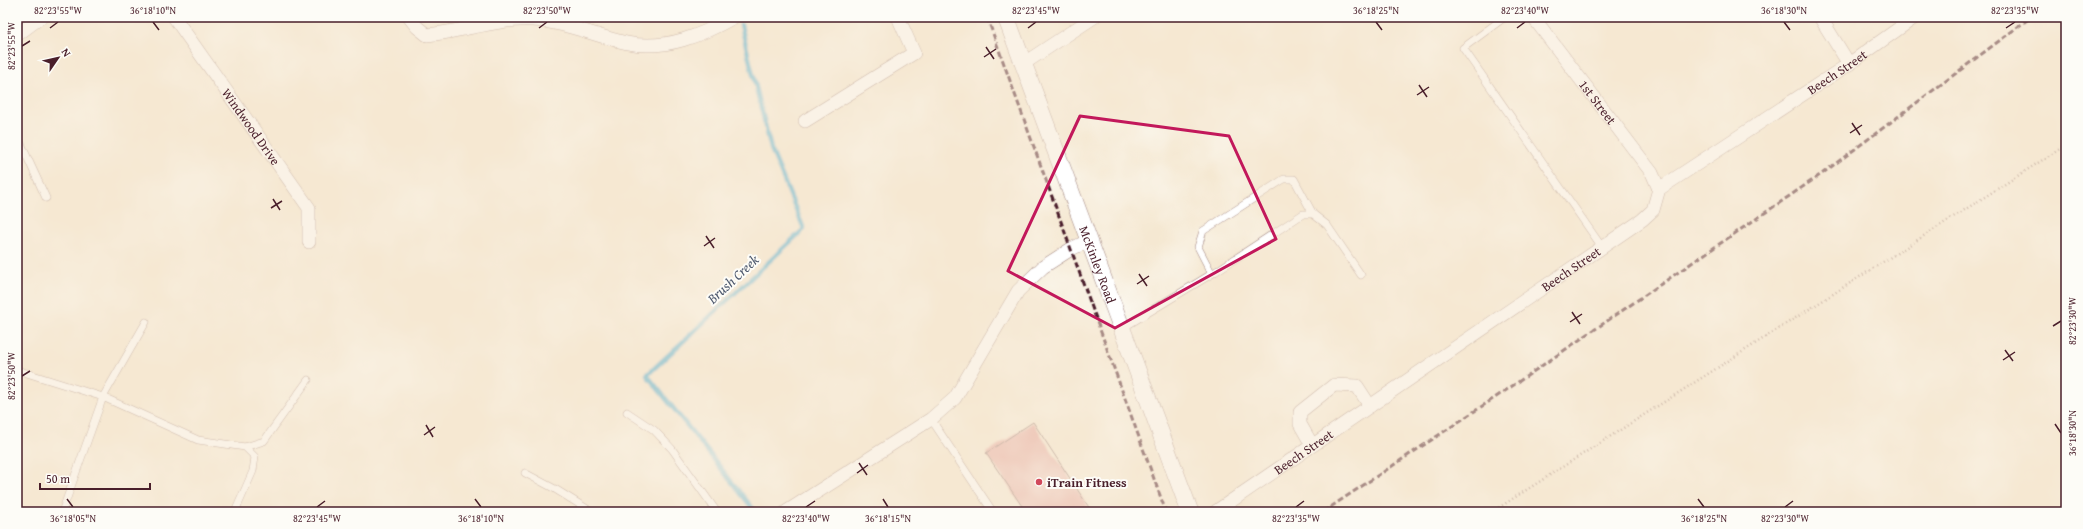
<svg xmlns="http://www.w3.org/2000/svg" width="2083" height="529" font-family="'Gentium Book Plus',serif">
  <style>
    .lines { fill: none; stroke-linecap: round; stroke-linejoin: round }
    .stream { stroke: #55b1d3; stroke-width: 4.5 }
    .building { fill: #e5a59e }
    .service-casing { stroke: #a0847e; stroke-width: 8 }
    .minor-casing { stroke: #a0847e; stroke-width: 14 }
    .tertiary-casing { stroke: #a0847e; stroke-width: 18 }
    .path { stroke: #a0847e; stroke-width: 2.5; stroke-dasharray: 1 3; stroke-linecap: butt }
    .service { stroke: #fff; stroke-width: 7 }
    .minor { stroke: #fff; stroke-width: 13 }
    .tertiary { stroke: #fff; stroke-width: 17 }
    .rail { stroke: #4a1f2b; stroke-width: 3; stroke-dasharray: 6 3; stroke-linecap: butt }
    .marked { fill: none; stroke: #c2185b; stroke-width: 3; stroke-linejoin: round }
    .ticks { fill: none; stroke: #4a1f2b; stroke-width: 1.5 }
    .poi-dot { fill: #d1495b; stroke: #fdfcf7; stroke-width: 1.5 }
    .labels { text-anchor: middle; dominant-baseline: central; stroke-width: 4; stroke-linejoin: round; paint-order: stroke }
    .street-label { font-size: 13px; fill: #4a1f2b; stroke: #fdfcf7 }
    .poi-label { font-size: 13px; font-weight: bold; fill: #4a1f2b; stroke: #fdfcf7; text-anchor: start }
    .water-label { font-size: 14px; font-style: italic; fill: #4e596e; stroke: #fdfcf7 }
    .neatline { fill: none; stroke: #4a1f2b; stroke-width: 1.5 }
    .ticks-label { font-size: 10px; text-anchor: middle; fill: #4a1f2b }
  </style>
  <rect width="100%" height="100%" fill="#fdfcf7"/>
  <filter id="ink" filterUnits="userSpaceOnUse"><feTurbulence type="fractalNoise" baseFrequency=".025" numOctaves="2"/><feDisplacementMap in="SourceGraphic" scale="8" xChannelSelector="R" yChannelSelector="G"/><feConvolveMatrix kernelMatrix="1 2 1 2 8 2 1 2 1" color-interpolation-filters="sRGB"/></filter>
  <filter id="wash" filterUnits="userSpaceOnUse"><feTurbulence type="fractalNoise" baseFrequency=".012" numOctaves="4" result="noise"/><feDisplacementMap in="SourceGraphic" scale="16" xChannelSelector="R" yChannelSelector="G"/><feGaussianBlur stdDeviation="0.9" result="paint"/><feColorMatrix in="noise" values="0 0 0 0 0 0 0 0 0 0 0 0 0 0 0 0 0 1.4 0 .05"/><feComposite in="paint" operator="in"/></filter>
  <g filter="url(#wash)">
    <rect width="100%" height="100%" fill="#f5e8d2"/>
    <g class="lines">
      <path class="stream" d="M741,25L771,149L804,229L647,375L754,510"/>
    </g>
    <g id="blocks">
      <path class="building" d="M1033,422L1092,512H1026L986,453Z"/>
    </g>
  </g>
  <g filter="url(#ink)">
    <use href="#blocks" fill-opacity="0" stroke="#a0847e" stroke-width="1"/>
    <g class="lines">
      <g class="service-casing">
        <path id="service" d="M1505,17L1463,48L1602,247
          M17,135L46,198
          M1212,274L1198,247L1203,231L1284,179H1294L1313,214
          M1121,329L1215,272L1303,214H1313L1327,225L1361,275
          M17,370L103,397L198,440L245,447L264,441L308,380
          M627,412L654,430L672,449L717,512
          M931,419L993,512
          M525,473L555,489L592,512
          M62,512L103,397L146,322
          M235,512L253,471L255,457L245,447"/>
      </g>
      <g class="minor-casing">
        <g id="minor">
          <path id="s1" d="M174,17L309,208V242"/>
          <path d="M409,17L417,27L427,35C462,32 498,18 533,20C565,22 595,36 627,43C666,51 702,35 734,17"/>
          <path id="s2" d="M1533,17L1652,173L1659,189"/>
          <path d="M1820,17L1849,64"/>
          <path d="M17,35L41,17"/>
          <path d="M1023,64L1094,17"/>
          <path d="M805,121L914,53L898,17"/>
          <path d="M1312,445L1300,424V412L1334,385L1357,386L1370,406"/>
          <path d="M786,512L931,419L955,398L1018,291L1043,267L1071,249L1088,241"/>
          <path id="s3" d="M1215,512L1642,220L1653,210L1659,189L1849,64L1915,17"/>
        </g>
      </g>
      <g class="tertiary-casing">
        <g id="tertiary">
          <path id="s4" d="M1006,17L1190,512"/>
        </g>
      </g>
      <path class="path" d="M1492,512L2066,145"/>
      <use href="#service" class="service"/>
      <use href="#minor" class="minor"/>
      <use href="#tertiary" class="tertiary"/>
      <path class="rail" d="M987,17L1166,512
        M1323,512L1502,393L1823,173L2031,17"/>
    </g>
  </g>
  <path d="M0 0H2083V529H0ZM1080,116L1229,136L1276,239L1115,328L1008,271Z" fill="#f5e8d2" fill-opacity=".55" fill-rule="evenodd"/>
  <path class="marked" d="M1080,116L1229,136L1276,239L1115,328L1008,271Z"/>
  <path class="ticks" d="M153,22L159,30M1376,22L1382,30M1784,22L1790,30M50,28L58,22M539,28L547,22M1028,28L1036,22M1517,28L1525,22M2006,28L2015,22M22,46L30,41M986,47L994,59M984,57L996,49M1419,85L1427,97M1417,95L1429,87M1852,123L1860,135M1850,133L1862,125M273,199L280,210M271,208L282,201M706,236L714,248M704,246L715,238M1139,274L1147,286M1137,284L1149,276M1572,312L1580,324M1570,322L1582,314M2053,326L2061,321M2005,350L2013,361M2003,360L2015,352M22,376L30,371M2055,424L2061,433M426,425L433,437M424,435L435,427M859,463L867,475M857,473L868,465M67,499L73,507M475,499L481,507M883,499L888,507M1698,499L1704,507M317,507L325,501M806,507L815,501M1296,507L1304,501M1785,507L1793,501"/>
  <circle class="poi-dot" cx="1039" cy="482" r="4"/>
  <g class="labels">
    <g class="street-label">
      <text stroke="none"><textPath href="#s3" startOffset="767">Beech Street</textPath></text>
      <text stroke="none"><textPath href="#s2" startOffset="107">1st Street</textPath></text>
      <text stroke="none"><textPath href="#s1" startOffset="134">Windwood Drive</textPath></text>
      <text stroke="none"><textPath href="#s4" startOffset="264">McKinley Road</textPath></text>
      <text stroke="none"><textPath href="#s3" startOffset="431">Beech Street</textPath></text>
      <text stroke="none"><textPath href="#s3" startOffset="107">Beech Street</textPath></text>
    </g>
    <g class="poi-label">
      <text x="1047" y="482">iTrain Fitness</text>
    </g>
    <g class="water-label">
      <text transform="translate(733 279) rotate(-43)">Brush Creek</text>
    </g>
  </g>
  <rect width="2083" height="529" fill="none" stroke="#fdfcf7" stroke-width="44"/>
  <g transform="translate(58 58) rotate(56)" stroke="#fdfcf7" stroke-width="3" paint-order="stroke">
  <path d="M0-3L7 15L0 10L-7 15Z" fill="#4a1f2b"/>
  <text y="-6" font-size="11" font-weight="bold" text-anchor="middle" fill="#4a1f2b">N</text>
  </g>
  <path d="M40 483v6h110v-6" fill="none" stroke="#4a1f2b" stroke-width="2"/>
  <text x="46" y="483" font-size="12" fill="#4a1f2b" stroke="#fdfcf7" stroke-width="3" paint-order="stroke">50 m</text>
  <rect x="22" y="22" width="2039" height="485" class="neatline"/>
  <g class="ticks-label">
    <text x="58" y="14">82°23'55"W</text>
    <text x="153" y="14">36°18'10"N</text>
    <text x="547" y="14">82°23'50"W</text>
    <text x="1036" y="14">82°23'45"W</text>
    <text x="1376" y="14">36°18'25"N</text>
    <text x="1525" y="14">82°23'40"W</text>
    <text x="1784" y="14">36°18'30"N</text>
    <text x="2015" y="14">82°23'35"W</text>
    <text transform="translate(11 46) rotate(-90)" y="4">82°23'55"W</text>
    <text transform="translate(2072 321) rotate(-90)" y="4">82°23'30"W</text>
    <text transform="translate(11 376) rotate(-90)" y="4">82°23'50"W</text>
    <text transform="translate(2072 433) rotate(-90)" y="4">36°18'30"N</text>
    <text x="73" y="522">36°18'05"N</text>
    <text x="317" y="522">82°23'45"W</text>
    <text x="481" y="522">36°18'10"N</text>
    <text x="806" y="522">82°23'40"W</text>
    <text x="888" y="522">36°18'15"N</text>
    <text x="1296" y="522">82°23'35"W</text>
    <text x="1704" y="522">36°18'25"N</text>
    <text x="1785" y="522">82°23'30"W</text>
  </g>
</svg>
